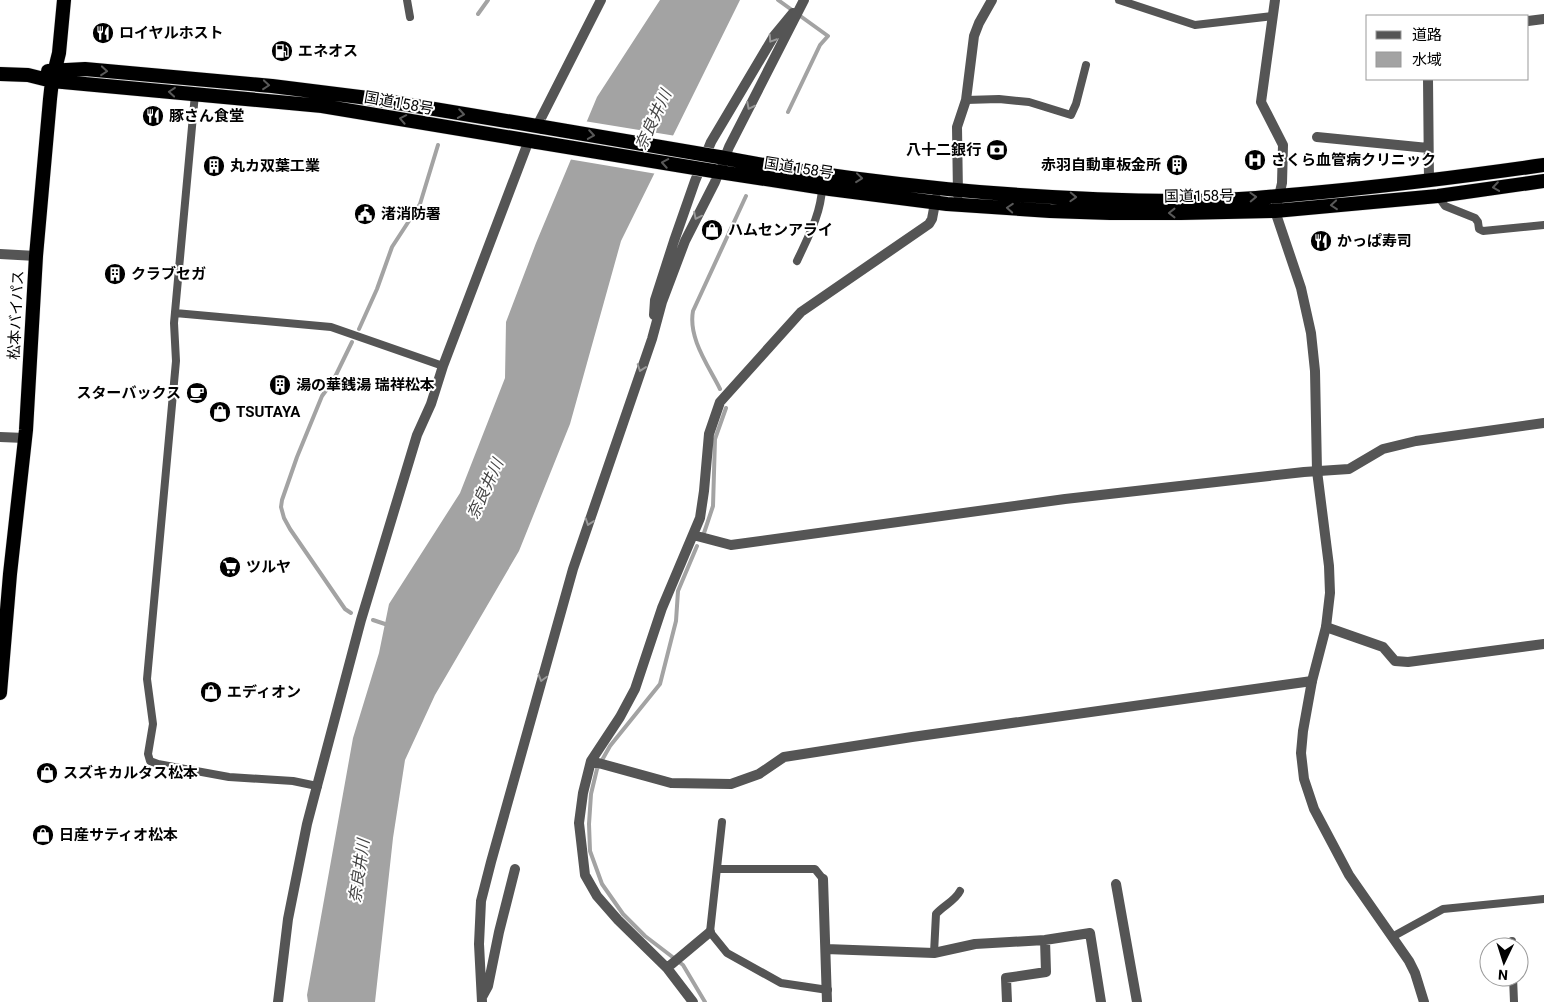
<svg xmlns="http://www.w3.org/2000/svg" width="1544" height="1002" font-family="Roboto,'Noto Sans JP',sans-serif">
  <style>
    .water { fill: #a3a3a3 }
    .pier { fill: #fff }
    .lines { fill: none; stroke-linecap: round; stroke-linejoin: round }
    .stream { stroke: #a3a3a3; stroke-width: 4 }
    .trunk-casing { stroke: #dbdbdb; stroke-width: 15 }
    .service { stroke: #555; stroke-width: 8 }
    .minor { stroke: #555; stroke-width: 10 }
    .tertiary { stroke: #555; stroke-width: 10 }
    .trunk { stroke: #000; stroke-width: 14 }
    .trunk-bridge-casing { stroke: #dbdbdb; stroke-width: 15; stroke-linecap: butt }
    .trunk-bridge { stroke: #000; stroke-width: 14 }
    .oneway { stroke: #999 }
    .oneway2 { stroke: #595959 }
    .labels { text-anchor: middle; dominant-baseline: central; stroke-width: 4; stroke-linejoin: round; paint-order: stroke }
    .poi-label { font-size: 15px; font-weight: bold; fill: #000; stroke: #fff; text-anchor: start }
    .street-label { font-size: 15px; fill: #000; stroke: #fff }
    .water-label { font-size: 16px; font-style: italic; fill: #444; stroke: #fff }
  </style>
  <rect width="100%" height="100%" fill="#fff"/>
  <path class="water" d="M660,0H740L621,241L570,424L519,551L435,695L405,760L393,838L375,1002H308L307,995L353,738L379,653L389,604L460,493L505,378L506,322L536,243L597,97Z"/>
  <path class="pier" d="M584,121L676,136L657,174L568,159Z"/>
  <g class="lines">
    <path class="stream" d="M778,0L828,36L820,45L788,112
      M478,14L488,0
      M359,329L377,289L392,247L420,204L438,145
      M720,389C708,365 688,338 693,311L746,196
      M704,533L713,506L715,439L726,408
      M697,546L678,591L676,621L660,684L610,746L597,769L591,794L589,824L590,851L602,884L623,914L645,936L683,965L705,1002
      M351,613L345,609L290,529L284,518L281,507L282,500L297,457L322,396L333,381L352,342
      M373,620L388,625"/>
    <g class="trunk-casing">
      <path id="trunk" d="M48,71L85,69L272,86L368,98L543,127
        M0,74L28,75L52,81L322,106L537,142
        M719,157C867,185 1028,200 1179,201C1230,201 1282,196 1333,191C1404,184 1474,175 1544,165
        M713,171L830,189L947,204L1050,211L1110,213H1181L1275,211L1438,196L1544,181
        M0,693L10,574L26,430L36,256L50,99L52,81L59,53L64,0"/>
    </g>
    <path class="service" d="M407,0L410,17
      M1119,0L1195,25L1273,16
      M195,94L174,323L176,361L147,679L153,724L148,754L150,761L158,764L229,777L293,781L317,786
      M966,100L999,99L1029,102L1071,115L1076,104L1086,65
      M1438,196L1445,206L1475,218L1478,222L1479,229L1483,231L1544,225
      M797,261C808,237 821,214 822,188
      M175,313L331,327L443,366
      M722,822L710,932L727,953L781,983L828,990
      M718,869H815L823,879
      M1392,937L1443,909L1544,899
      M1512,941V947
      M934,953L936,914C944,905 955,901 960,891
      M1513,977L1514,1002"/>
    <path class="minor" d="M1275,0L1261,102L1283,145L1282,183L1279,196
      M1528,21L1544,19
      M1428,79L1429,182
      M537,126L601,0
      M1317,137L1428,148
      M958,195L957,127L966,100L974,36L979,23L992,0
      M0,254L36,256
      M654,315L655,300L674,241L695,181L711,142L774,36L793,13
      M0,437L25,438
      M693,535L731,545L1065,499L1304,472L1349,469L1383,449L1416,441L1544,423
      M1326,627L1383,647L1395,661L1408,662L1544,644
      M591,761L671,783L731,784L759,774L784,757L912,737L1312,681
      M317,786L361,620L417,435L431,404L443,366L529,140
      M823,879L827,1002
      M1116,884L1137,1002
      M826,949L934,953L975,944L1045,940L1090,933L1101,1002
      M667,968L710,932
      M482,997L488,986L499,932L515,869
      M482,1002L479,944L481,901L491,862L573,569L652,339L662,302L685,241L715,182L729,147L804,0
      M693,1002L667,968L618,920L597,896L585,875L579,823L583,793L591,761L620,717L635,689L662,608L700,518L704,491L709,434L720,402L801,312L929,224L932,219L936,198
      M1007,1002L1006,978L1046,972L1045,940"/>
    <path class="tertiary" d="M1279,196L1275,211L1301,288L1311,333L1315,371L1317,471L1329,566L1330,593L1326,627L1312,681L1303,731L1301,753L1304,779L1314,809L1349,875L1409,961L1415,973L1424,1002
      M278,1002L288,919L307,824L317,786"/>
    <use href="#trunk" class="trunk"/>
    <g class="trunk-bridge-casing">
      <path id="trunk-bridge" d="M543,127L719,157
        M537,142L713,171"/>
    </g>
    <use href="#trunk-bridge" class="trunk-bridge"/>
  </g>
  <defs><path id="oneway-chevron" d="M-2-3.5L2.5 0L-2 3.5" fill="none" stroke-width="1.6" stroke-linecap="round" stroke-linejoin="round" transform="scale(1.25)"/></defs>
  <g class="oneway">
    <use href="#oneway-chevron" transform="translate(772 39) rotate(123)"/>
    <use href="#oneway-chevron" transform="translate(750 106) rotate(117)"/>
    <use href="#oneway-chevron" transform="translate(697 216) rotate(116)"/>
    <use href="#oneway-chevron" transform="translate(641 368) rotate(109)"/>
    <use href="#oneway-chevron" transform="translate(589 522) rotate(109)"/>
    <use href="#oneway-chevron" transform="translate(542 678) rotate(106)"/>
  </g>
  <g class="oneway2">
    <use href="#oneway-chevron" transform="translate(104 71) rotate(5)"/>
    <use href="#oneway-chevron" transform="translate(266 85) rotate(5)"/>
    <use href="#oneway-chevron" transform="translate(172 92) rotate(-175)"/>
    <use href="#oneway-chevron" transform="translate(461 114) rotate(9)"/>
    <use href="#oneway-chevron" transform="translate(403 119) rotate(-169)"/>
    <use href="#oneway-chevron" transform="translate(591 135) rotate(9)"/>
    <use href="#oneway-chevron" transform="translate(665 163) rotate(-170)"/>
    <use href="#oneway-chevron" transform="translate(859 178) rotate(6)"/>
    <use href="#oneway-chevron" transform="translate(1496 187) rotate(172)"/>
    <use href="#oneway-chevron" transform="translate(1073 197) rotate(2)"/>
    <use href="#oneway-chevron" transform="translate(1253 197) rotate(-2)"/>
    <use href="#oneway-chevron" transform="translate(1334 205) rotate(175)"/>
    <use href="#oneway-chevron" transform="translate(1010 208) rotate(-176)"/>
    <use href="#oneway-chevron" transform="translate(1172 213) rotate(-180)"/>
  </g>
  <defs>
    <g id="restaurant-disc" transform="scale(1.125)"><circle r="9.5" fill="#000" stroke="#fff"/><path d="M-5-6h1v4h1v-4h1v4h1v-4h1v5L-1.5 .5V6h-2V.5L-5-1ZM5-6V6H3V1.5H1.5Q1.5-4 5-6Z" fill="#fff"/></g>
    <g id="fuel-disc" transform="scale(1.125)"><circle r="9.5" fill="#000" stroke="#fff"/><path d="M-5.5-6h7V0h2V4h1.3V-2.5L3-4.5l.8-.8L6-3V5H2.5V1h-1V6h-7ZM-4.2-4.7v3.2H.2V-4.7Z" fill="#fff"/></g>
    <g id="bank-disc" transform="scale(1.125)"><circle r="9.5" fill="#000" stroke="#fff"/><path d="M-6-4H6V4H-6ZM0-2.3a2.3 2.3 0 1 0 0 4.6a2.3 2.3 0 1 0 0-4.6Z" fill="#fff"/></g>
    <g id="hospital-disc" transform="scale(1.125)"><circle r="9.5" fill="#000" stroke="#fff"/><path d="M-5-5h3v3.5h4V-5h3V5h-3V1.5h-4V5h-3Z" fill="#fff"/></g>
    <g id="building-disc" transform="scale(1.125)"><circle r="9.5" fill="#000" stroke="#fff"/><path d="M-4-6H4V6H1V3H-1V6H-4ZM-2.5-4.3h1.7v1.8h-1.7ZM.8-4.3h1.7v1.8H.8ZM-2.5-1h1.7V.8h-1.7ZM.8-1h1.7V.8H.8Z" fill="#fff"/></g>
    <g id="civic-disc" transform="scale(1.125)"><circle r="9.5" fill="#000" stroke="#fff"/><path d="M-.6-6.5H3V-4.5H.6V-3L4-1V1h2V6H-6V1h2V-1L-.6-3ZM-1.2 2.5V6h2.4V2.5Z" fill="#fff"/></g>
    <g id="shop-disc" transform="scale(1.125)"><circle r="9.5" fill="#000" stroke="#fff"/><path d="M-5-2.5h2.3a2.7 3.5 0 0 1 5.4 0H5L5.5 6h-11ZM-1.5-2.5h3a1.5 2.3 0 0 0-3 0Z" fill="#fff"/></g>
    <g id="cafe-disc" transform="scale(1.125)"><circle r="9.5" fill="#000" stroke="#fff"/><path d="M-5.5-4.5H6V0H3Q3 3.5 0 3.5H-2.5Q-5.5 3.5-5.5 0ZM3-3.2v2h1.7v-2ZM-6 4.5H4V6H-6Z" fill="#fff"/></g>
    <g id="supermarket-disc" transform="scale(1.125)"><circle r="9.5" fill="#000" stroke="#fff"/><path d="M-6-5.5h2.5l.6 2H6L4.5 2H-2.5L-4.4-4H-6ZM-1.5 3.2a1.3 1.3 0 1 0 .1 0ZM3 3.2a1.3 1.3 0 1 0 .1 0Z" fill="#fff"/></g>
  </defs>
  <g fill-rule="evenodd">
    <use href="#restaurant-disc" x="103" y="33"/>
    <use href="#fuel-disc" x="282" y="51"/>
    <use href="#restaurant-disc" x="153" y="116"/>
    <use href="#bank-disc" x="997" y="150"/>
    <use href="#hospital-disc" x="1255" y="160"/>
    <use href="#building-disc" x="1177" y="165"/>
    <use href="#building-disc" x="214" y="166"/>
    <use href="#civic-disc" x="365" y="214"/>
    <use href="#shop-disc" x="712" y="230"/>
    <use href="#restaurant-disc" x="1321" y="241"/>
    <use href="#building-disc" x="115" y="274"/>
    <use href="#building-disc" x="280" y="385"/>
    <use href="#cafe-disc" x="197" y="393"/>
    <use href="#shop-disc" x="220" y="412"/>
    <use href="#supermarket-disc" x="230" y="567"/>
    <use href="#shop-disc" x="211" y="692"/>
    <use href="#shop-disc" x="47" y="773"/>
    <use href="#shop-disc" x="43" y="835"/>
  </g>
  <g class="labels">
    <g class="poi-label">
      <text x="119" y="33">ロイヤルホスト</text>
      <text x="298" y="51">エネオス</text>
      <text x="169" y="116">豚さん食堂</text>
      <text x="981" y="150" text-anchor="end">八十二銀行</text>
      <text x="1271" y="160">さくら血管病クリニック</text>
      <text x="1161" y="165" text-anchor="end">赤羽自動車板金所</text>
      <text x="230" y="166">丸カ双葉工業</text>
      <text x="381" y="214">渚消防署</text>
      <text x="728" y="230">ハムセンアライ</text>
      <text x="1337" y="241">かっぱ寿司</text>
      <text x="131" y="274">クラブセガ</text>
      <text x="296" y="385">湯の華銭湯 瑞祥松本</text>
      <text x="181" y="393" text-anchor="end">スターバックス</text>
      <text x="236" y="412">TSUTAYA</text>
      <text x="246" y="567">ツルヤ</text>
      <text x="227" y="692">エディオン</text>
      <text x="63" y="773">スズキカルタス松本</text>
      <text x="59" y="835">日産サティオ松本</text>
    </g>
    <g class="street-label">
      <text transform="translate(399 103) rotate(10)">国道158号</text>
      <text transform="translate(799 168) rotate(9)">国道158号</text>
      <text transform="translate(1199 196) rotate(-1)">国道158号</text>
      <text transform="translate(16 315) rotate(-87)">松本バイパス</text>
    </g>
    <g class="water-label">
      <text transform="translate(653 120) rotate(-65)">奈良井川</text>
      <text transform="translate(485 489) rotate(-65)">奈良井川</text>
      <text transform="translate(359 871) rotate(-82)">奈良井川</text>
    </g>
  </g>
  <rect x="1366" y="15" width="162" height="65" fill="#ffffff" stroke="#999999"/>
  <rect x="1376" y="31" width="25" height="8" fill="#555555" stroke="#999999"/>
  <text x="1412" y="40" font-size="15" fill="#000000">道路</text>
  <rect x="1376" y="52" width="25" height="15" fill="#a3a3a3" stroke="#999999"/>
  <text x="1412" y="65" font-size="15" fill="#000000">水域</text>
  <g transform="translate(1504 962) rotate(184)"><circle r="24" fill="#ffffff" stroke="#999999"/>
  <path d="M0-4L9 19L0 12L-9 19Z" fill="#000000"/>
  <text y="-8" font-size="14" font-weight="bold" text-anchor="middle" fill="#000000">N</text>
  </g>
</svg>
